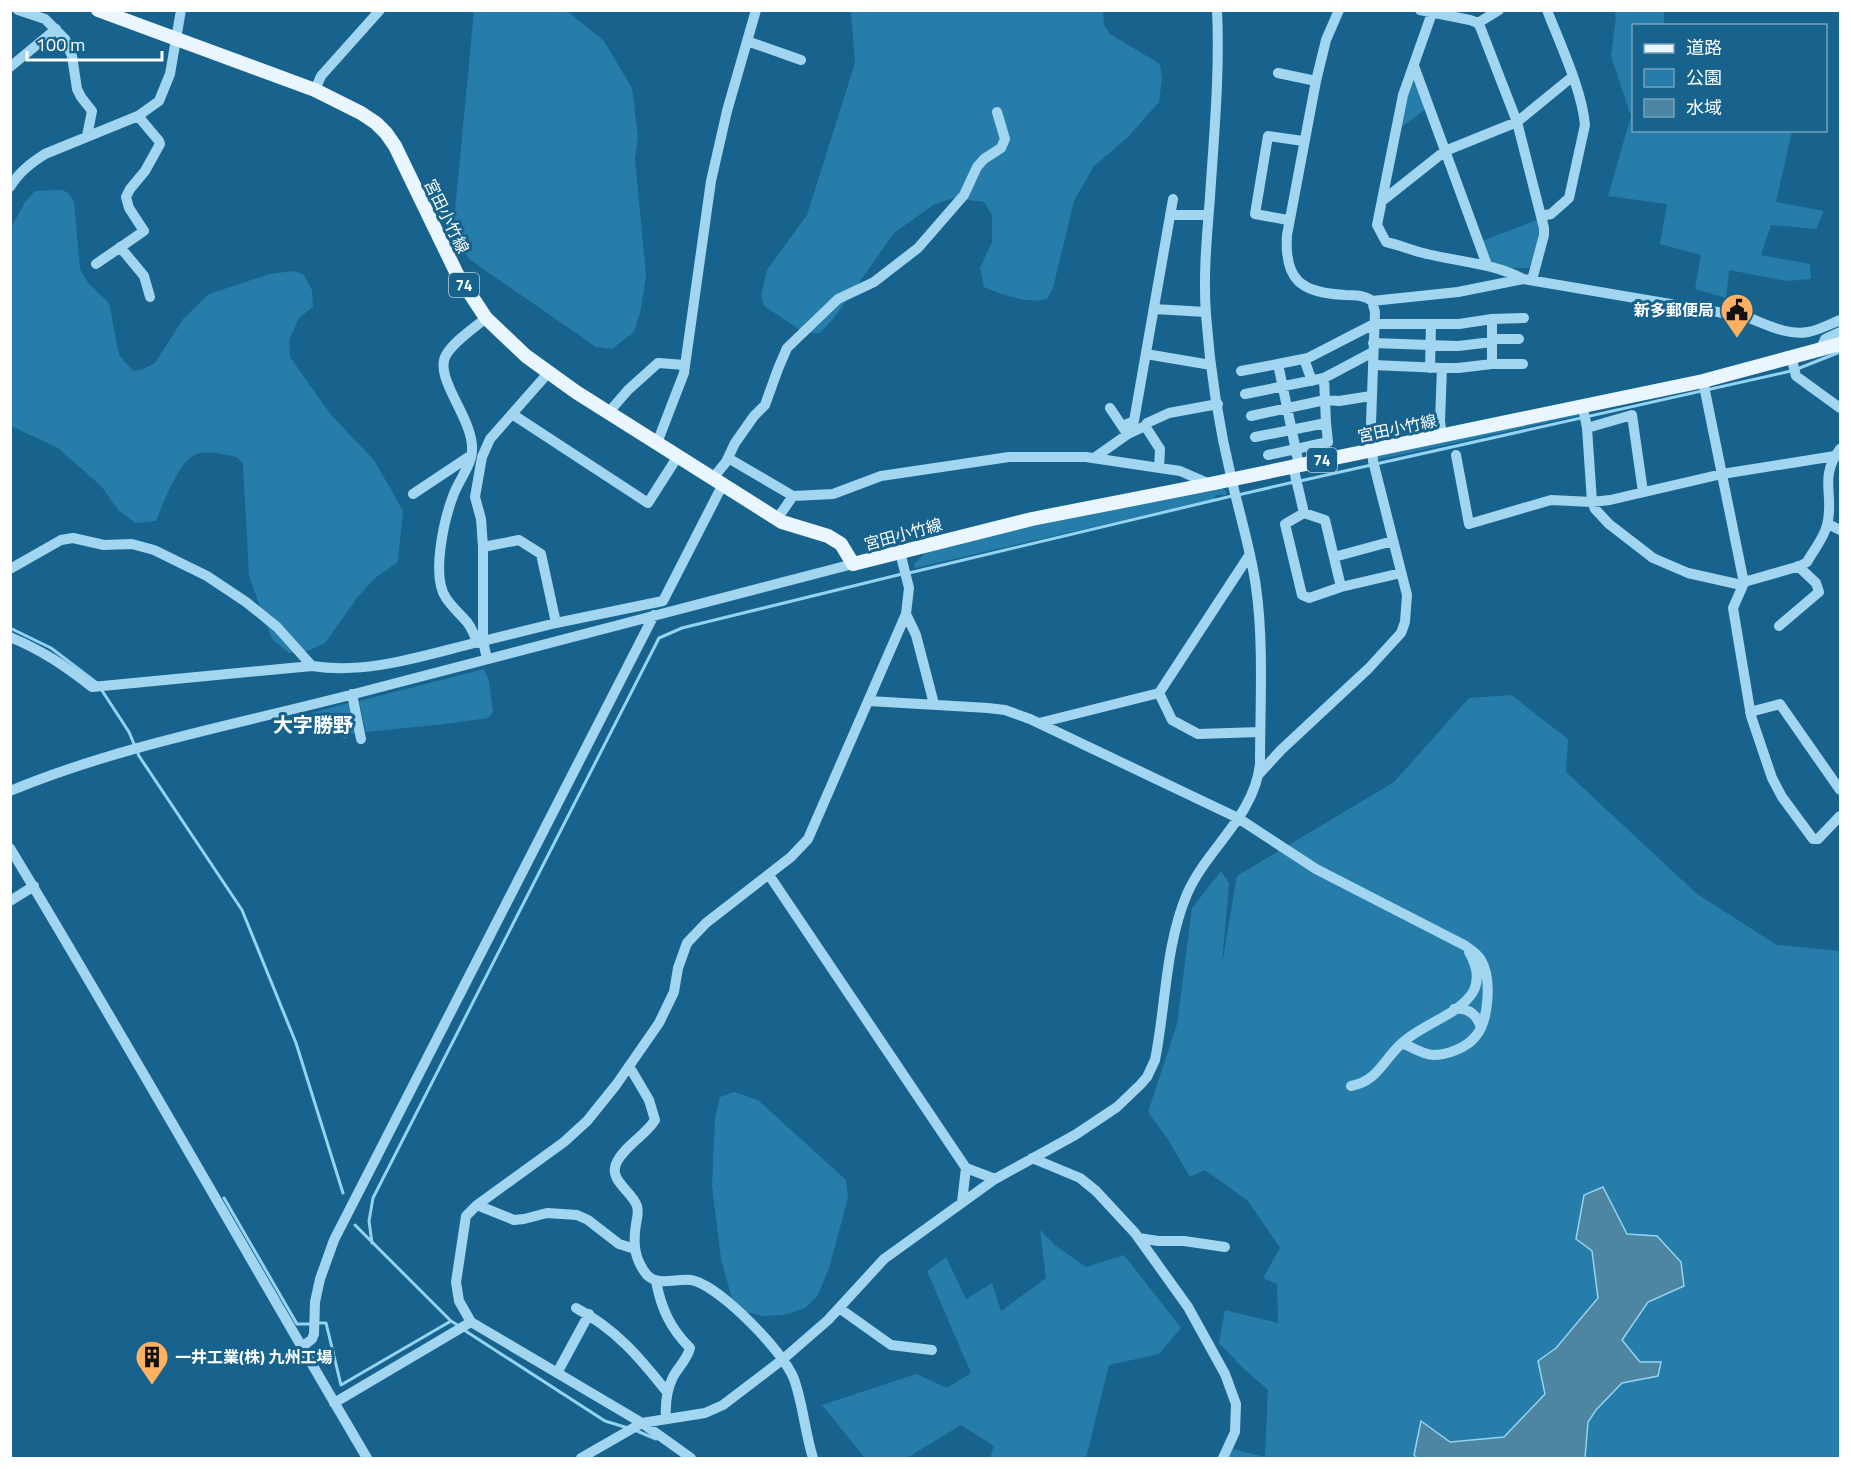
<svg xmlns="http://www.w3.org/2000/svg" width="1851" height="1469" font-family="'Titillium Web','Noto Sans JP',sans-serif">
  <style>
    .green { fill: #267daa }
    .water { fill: #4e85a1; stroke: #94d3f2; stroke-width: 1.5 }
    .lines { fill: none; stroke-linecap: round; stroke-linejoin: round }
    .stream { stroke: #94d3f2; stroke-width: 3 }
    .minor { stroke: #a2d5ef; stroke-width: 10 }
    .major { stroke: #eaf6ff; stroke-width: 14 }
    .labels { text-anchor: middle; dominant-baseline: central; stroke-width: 6; stroke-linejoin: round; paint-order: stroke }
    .shield { fill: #17638d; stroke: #b9d0dd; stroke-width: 1.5 }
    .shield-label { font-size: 15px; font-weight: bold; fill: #fff }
    .street-label { font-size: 16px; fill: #fff; stroke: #17638d }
    .poi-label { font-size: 16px; font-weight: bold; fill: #fff; stroke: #17638d; text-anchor: end }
    .quarter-label { font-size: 20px; font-weight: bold; fill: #fff; stroke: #17638d }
  </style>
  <rect width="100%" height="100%" fill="#17638d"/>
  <path class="green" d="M474,11H567L604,41L632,88L638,137L635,159L646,275L641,309L634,332L612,349L596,347L469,259L458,242L454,221Z
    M851,11H1103L1104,25L1110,34L1160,64L1162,79L1159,102L1128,137L1094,166L1074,201L1053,288L1047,299C1026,304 1004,295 984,287L980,268L992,242V215L984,202L953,198L933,205L894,233L834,318L820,333H805L764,306L761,296L767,270L807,215L855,63Z
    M1614,11H1664V25L1634,26V130L1792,131L1776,202L1824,211L1816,229L1771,225L1761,255L1810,264L1811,279L1787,281L1729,270L1726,298L1695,289L1701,255L1660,244L1667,204L1608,196L1631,116L1611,56L1616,17Z
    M1416,77L1427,108L1399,129L1411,79Z
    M63,190L69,194L74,202L80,269L89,284L109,303L119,355L133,371L141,370L155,363L183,319L209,294L270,274L293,271L303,274L312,290L313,307L299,318L289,340L290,357L331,415L374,460L403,511L398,562L375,578L357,598L325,643L308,651L289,653L272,639L249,576L243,464L237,457C225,455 206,449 194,455C178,463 163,504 156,521L136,523L119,511L101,486L58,448L11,426L10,230L25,202L35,191Z
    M1537,220L1540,233L1530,267C1523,270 1494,267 1489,260C1485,255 1484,247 1482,241Z
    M1577,411L1581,415L1377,460L1378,453Z
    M1220,487L1226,491V495H1216L1214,499L915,568L914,564L925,553L976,537Z
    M484,669L489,681L493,712L488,718L445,724L366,732L359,701Z
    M1511,695L1568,739L1566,772L1697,894L1777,945L1840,951V1458H1227L1233,1449L1265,1457L1268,1390L1244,1369L1219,1343L1225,1310L1278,1323L1277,1284L1263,1278L1280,1248L1248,1201L1205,1170L1190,1177L1167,1138L1148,1112L1177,1024L1192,908L1221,871L1229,883L1222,964L1237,876L1394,782L1469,698Z
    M349,703L356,731L345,739L311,713Z
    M734,1092L758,1100L846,1180L848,1198L829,1268L818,1295L805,1308L784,1315L763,1316L746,1312L732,1299L721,1259L712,1185L715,1119L720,1097Z
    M1040,1230L1056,1246L1086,1267L1124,1255L1181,1328L1159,1354L1109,1365L1086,1458H990L994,1446L961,1425L907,1458H865L822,1405L916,1374L947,1388L971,1373L927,1271L946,1257L966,1299L992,1283L1001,1311L1046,1278Z"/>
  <path class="water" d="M1603,1187L1627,1234L1657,1236L1681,1262L1684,1286L1648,1302L1622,1340L1640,1362H1661L1658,1376L1622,1383L1596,1410L1588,1422L1585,1458H1417L1414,1455L1421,1421L1450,1442L1504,1437L1545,1394L1538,1361L1556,1348L1598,1298L1592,1251L1576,1239L1584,1195Z"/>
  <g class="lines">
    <path class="stream" d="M1797,369L1840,352
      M1300,481L1791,371
      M1238,495L1294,482
      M909,573L1232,496
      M10,628L51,648L97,683
      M101,689L129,732L139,756L242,910L296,1043L343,1193
      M224,1198L297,1324H311
      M355,1225L451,1321L459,1326
      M372,1243L369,1221L373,1198L659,638L682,628L902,574
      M317,1323H326L341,1385L451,1321
      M464,1330L605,1421L628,1428
      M637,1431L656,1439"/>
    <path class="minor" d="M18,10L45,19L65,39L72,56L77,89L81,97L92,111L87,136
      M1339,10L1326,40L1316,81L1287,235C1284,281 1302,293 1345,295C1355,295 1364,295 1372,301L1458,292L1523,279L1747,317C1766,324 1787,336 1808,332C1819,330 1830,324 1840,320
      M1420,10L1470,20L1478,23L1481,29L1517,122L1544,228V235L1532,280
      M1432,13L1403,95L1377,225L1386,242C1400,245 1413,251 1427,254C1460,262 1493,263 1523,279
      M1478,23L1499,10
      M747,41L801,60
      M1414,66L1487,265
      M10,67L56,29
      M1278,73L1316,81
      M315,90L321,76L380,10
      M10,187C19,172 31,163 45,154L138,116L159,101L170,74L181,10
      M1382,201L1445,151L1517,122L1572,77
      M1170,215H1208
      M1541,216L1551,214L1569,198L1585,125C1582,90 1560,44 1547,10
      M1288,220L1255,214L1268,136L1303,141
      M120,247L144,276L150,297
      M96,264L144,231L129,208L126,197L130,189L145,171L160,144L159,141L138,116
      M1154,309L1206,312
      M1492,319L1524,318
      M1492,339H1519
      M1373,343L1458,346L1492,342
      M1821,348L1825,339L1840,332
      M1146,354L1211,365
      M1791,356L1796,376L1840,408
      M1304,359L1312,381
      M1492,364H1523
      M1373,365L1442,368L1440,421L1442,435
      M1430,368L1431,324
      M1241,371L1278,364
      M549,372L490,439L482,457L475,497L481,519L483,547V641L556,623L663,601L723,484
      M1324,378L1326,423
      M1703,381L1744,583L1733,608L1751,716L1772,778L1782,797L1813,839H1818L1840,816
      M1245,394L1324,378L1373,352
      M1110,408L1126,432
      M1583,408L1587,428L1592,502L1595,509L1609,524L1653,558L1688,573L1737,584L1800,566L1807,562C1813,551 1824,538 1827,525C1835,496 1818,478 1840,449
      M609,412L628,390L658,363L685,365
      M512,414L648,503L678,456
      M1251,416L1325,400L1339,401L1371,396
      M1122,426L1134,421L1173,199
      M1145,426L1147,423L1169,413L1218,404
      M1587,428L1632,415L1643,492
      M1255,437L1326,423L1328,442L1268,455
      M657,443L684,373L711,181L727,111L756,10
      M1456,455L1469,524L1551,500L1592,502L1610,500L1722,474L1835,456
      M728,458L793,496
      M1094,458L1128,434L1145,426L1160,449L1159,468
      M1299,465L1278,364L1308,358L1374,324H1459L1492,319V364L1458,368H1442
      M1293,466L1304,513L1325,520L1341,587L1401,573
      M713,478L726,462L735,443L754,416L765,405L778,369L787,348L838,299L874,282L918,248L964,195L977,167L984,159L1001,148L1005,139L997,112
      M413,494L470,456
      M1304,513L1285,524L1302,595L1309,598L1341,587
      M777,519L793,496L833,494L881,476L1009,457H1086L1180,471L1210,484
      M1828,524L1840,530
      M483,547L519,540L541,554L556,623
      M1334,557L1393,541
      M10,569L61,540L73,538L104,545L132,544L154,550L207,576L246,602L277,627L312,666
      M906,614L916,635L934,704
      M1779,626L1819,592L1816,583L1798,566
      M10,637C43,651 64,665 92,687L312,666C370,675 427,654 483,641L487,659
      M478,643C474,636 472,628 467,622C460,614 452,607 446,598C431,576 444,520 453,496C458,481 472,465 472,450C474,419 433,378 446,355C454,341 473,329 486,318
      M1159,693L1250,554
      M352,694L361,739
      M869,701L988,708L1005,710L1030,719L1238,818L1316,869L1464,945C1470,949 1477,953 1481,960C1492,978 1489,1022 1475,1037C1466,1048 1447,1055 1433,1055C1422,1054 1412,1047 1402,1043
      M1750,712L1780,704L1840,790
      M1039,723L1159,693L1172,720L1198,734L1260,732
      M1259,774L1281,750L1369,668L1401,633L1405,622L1407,595L1373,461L1371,423L1375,312L1372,301
      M10,791C121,745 239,724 354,694C521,651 687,607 853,564
      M10,848C132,1050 247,1255 367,1458
      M769,875L966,1168L995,1179
      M10,901L34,886
      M1454,1009C1468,1007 1477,1014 1481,1028
      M629,1066L649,1100L655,1120C645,1136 622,1148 616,1164C609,1181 632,1191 637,1206C639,1212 637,1218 636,1224C633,1243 634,1259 647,1275C660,1288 680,1276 695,1281C723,1290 784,1352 794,1379C803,1404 805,1433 813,1458
      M1351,1086C1378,1081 1383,1060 1402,1043C1422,1024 1459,1015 1473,992C1480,979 1476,964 1469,952
      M1032,1158L1080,1178L1096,1191L1135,1233L1188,1307L1225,1374L1236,1404L1235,1432L1223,1458
      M962,1202L966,1168
      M477,1205L514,1220L524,1219L547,1213L577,1215L588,1220L619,1244L635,1249
      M1139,1238L1158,1241H1184L1225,1247
      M656,1281C661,1308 670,1328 690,1348C687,1360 678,1367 673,1377C666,1391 665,1404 666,1419
      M576,1308C616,1329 640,1358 667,1392
      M839,1308L891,1345L932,1350
      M301,1348L312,1339L314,1334L315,1302L320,1279L334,1240L654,615
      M557,1373L589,1314
      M334,1403L471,1322
      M581,1458L642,1423L705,1413L723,1405L782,1360L828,1320L884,1259L995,1179L1075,1135L1117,1107L1140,1085L1147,1077L1155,1060C1166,1006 1165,946 1187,894C1207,848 1254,817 1260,764C1260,708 1264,643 1256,587C1251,551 1240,516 1232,481C1219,427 1210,370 1206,315C1203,275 1207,236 1210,197C1214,135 1220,72 1217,10
      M691,1458L642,1423L471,1322L459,1301L456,1282L466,1216L477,1205L564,1142L587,1121L616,1085L659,1023L674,992L678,968L687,943L706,923L791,857L808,839L906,614L909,588L900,552"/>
    <path class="major" d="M98,10L315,90L361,113L376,123L386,133L395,146L457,274L486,318L526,356L576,392L782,522L828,536L841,544L853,564L1032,519L1210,484L1703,381L1840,344"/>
  </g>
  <defs>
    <g id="civic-pin" transform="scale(1.725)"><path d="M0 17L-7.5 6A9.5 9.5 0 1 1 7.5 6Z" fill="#ffb060" stroke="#17638d"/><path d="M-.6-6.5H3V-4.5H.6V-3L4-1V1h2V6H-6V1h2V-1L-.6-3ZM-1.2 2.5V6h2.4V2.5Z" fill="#111"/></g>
    <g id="building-pin" transform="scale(1.725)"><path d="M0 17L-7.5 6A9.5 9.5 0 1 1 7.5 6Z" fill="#ffb060" stroke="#17638d"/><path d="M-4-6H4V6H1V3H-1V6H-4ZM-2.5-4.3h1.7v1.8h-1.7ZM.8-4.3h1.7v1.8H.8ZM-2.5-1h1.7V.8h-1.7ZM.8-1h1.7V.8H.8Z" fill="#111"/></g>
  </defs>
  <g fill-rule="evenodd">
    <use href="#civic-pin" x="1737" y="310"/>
    <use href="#building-pin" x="152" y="1357"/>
  </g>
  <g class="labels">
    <g class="shield">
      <rect x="449" y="273" width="30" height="24" rx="4.5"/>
      <rect x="1307" y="448" width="30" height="24" rx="4.5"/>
    </g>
    <g class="shield-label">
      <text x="464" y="285">74</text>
      <text x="1322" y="460">74</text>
    </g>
    <g class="street-label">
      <text transform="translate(447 216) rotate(64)">宮田小竹線</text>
      <text transform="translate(1397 428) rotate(-12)">宮田小竹線</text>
      <text transform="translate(903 534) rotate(-15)">宮田小竹線</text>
    </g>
    <g class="poi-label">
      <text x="1714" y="310">新多郵便局</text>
      <text x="175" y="1357" text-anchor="start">一井工業(株) 九州工場</text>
    </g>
    <g class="quarter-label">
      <text x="313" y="724">大字勝野</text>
    </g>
  </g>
  <rect width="1851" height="1469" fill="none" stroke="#ffffff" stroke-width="24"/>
  <rect x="1632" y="24" width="195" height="108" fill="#17638d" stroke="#74a1bb" stroke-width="1.5"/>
  <rect x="1644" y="44" width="30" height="9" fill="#eaf6ff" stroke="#74a1bb" stroke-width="1.5"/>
  <text x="1686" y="54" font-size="18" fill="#ffffff">道路</text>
  <rect x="1644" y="69" width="30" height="18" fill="#267daa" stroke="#74a1bb" stroke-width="1.5"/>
  <text x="1686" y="84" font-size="18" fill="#ffffff">公園</text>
  <rect x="1644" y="99" width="30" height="18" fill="#4e85a1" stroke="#74a1bb" stroke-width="1.5"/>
  <text x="1686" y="114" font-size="18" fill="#ffffff">水域</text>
  <path d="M27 51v9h135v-9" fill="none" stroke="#ffffff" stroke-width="3"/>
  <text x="36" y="51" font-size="18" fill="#ffffff" stroke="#17638d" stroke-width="4.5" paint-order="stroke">100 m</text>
</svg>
